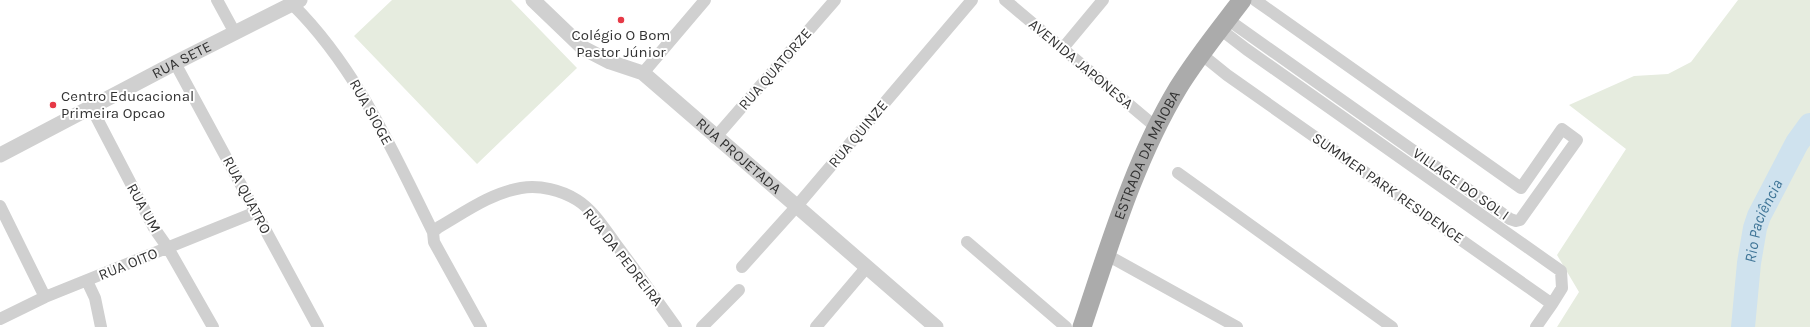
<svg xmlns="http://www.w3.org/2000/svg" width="1810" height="327" font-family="Karla,sans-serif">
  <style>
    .green { fill: #e6ecdf }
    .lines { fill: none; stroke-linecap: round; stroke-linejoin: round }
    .river { stroke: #cfe2ee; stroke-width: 24 }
    .minor { stroke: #d0d0d0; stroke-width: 12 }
    .tertiary { stroke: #d0d0d0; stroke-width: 15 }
    .primary { stroke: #ababab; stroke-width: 19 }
    .poi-dot { fill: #e63946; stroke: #fff; stroke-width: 1.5 }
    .labels { text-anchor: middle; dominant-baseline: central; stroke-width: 4; stroke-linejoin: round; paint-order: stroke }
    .poi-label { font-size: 15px; fill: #333; stroke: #fff }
    .street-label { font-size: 15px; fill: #333; stroke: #fff }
    .water-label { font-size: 16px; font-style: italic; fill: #3f7597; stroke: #fff }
  </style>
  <rect width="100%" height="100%" fill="#fff"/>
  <path class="green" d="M392,0H511L577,68L477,164L354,36Z
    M1738,0H1810V327H1557L1579,292L1557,255L1626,149L1569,105L1634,76L1668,74L1691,62Z"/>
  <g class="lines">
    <path class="river" id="s1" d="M1743,327L1749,263L1755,228L1759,216L1797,143L1810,125"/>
    <path class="minor" d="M217,0L235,33
      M1005,0L1157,128
      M292,4C357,68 393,152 433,232L434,242L481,327
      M1227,19L1510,219L1516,221L1520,220L1577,140L1562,129L1521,188L1255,0
      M1220,29L1246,49L1561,271L1562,288L1552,304
      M1063,48L1103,0
      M1201,54L1227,75L1552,304L1536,327
      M175,63L318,327
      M643,73L705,0
      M91,107L154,228L168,248L213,327
      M715,138L835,0
      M1178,173L1392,327
      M0,206L45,297
      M433,232L439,227C465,212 491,193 521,188C540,185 561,190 577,200C593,210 604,228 615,243C636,271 656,299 676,327
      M967,242L1066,327
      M1107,255L1237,327
      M742,267L796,207L972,0
      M87,281L95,298L101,327
      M0,319L45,297L256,212
      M702,327L739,290
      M816,327L866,268"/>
    <g class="tertiary">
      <path id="s2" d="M533,0L583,48L610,62L643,73L936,327"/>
      <path id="s3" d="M0,155L175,63L300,0"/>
    </g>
    <path class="primary" id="s4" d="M1082,327C1109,247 1134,161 1178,88C1197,57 1220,29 1242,0"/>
  </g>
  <g class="poi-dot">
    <circle cx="621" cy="20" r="4"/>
    <circle cx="53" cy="105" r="4"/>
  </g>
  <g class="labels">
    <g class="poi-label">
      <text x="621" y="35">Colégio O Bom<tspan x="621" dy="17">Pastor Júnior</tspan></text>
      <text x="61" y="96" text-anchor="start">Centro Educacional<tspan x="61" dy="17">Primeira Opcao</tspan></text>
    </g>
    <g class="street-label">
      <text stroke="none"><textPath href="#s3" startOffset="205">RUA SETE</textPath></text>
      <text transform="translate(1081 64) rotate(40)">AVENIDA JAPONESA</text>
      <text transform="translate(775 69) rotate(-49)">RUA QUATORZE</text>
      <text transform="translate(371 112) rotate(61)">RUA SIOGE</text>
      <text transform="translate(858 134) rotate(-50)">RUA QUINZE</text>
      <text stroke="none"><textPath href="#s4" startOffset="184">ESTRADA DA MAIOBA</textPath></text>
      <text stroke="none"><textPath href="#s2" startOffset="261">RUA PROJETADA</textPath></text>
      <text transform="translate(1461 184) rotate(35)">VILLAGE DO SOL I</text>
      <text transform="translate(1388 188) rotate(35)">SUMMER PARK RESIDENCE</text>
      <text transform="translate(247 195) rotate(62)">RUA QUATRO</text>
      <text transform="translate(144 208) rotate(61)">RUA UM</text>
      <text transform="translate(623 257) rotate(52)">RUA DA PEDREIRA</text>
      <text transform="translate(128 264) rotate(-22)">RUA OITO</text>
    </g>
    <g class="water-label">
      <text stroke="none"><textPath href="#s1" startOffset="109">Rio Paciência</textPath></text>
    </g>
  </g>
</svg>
